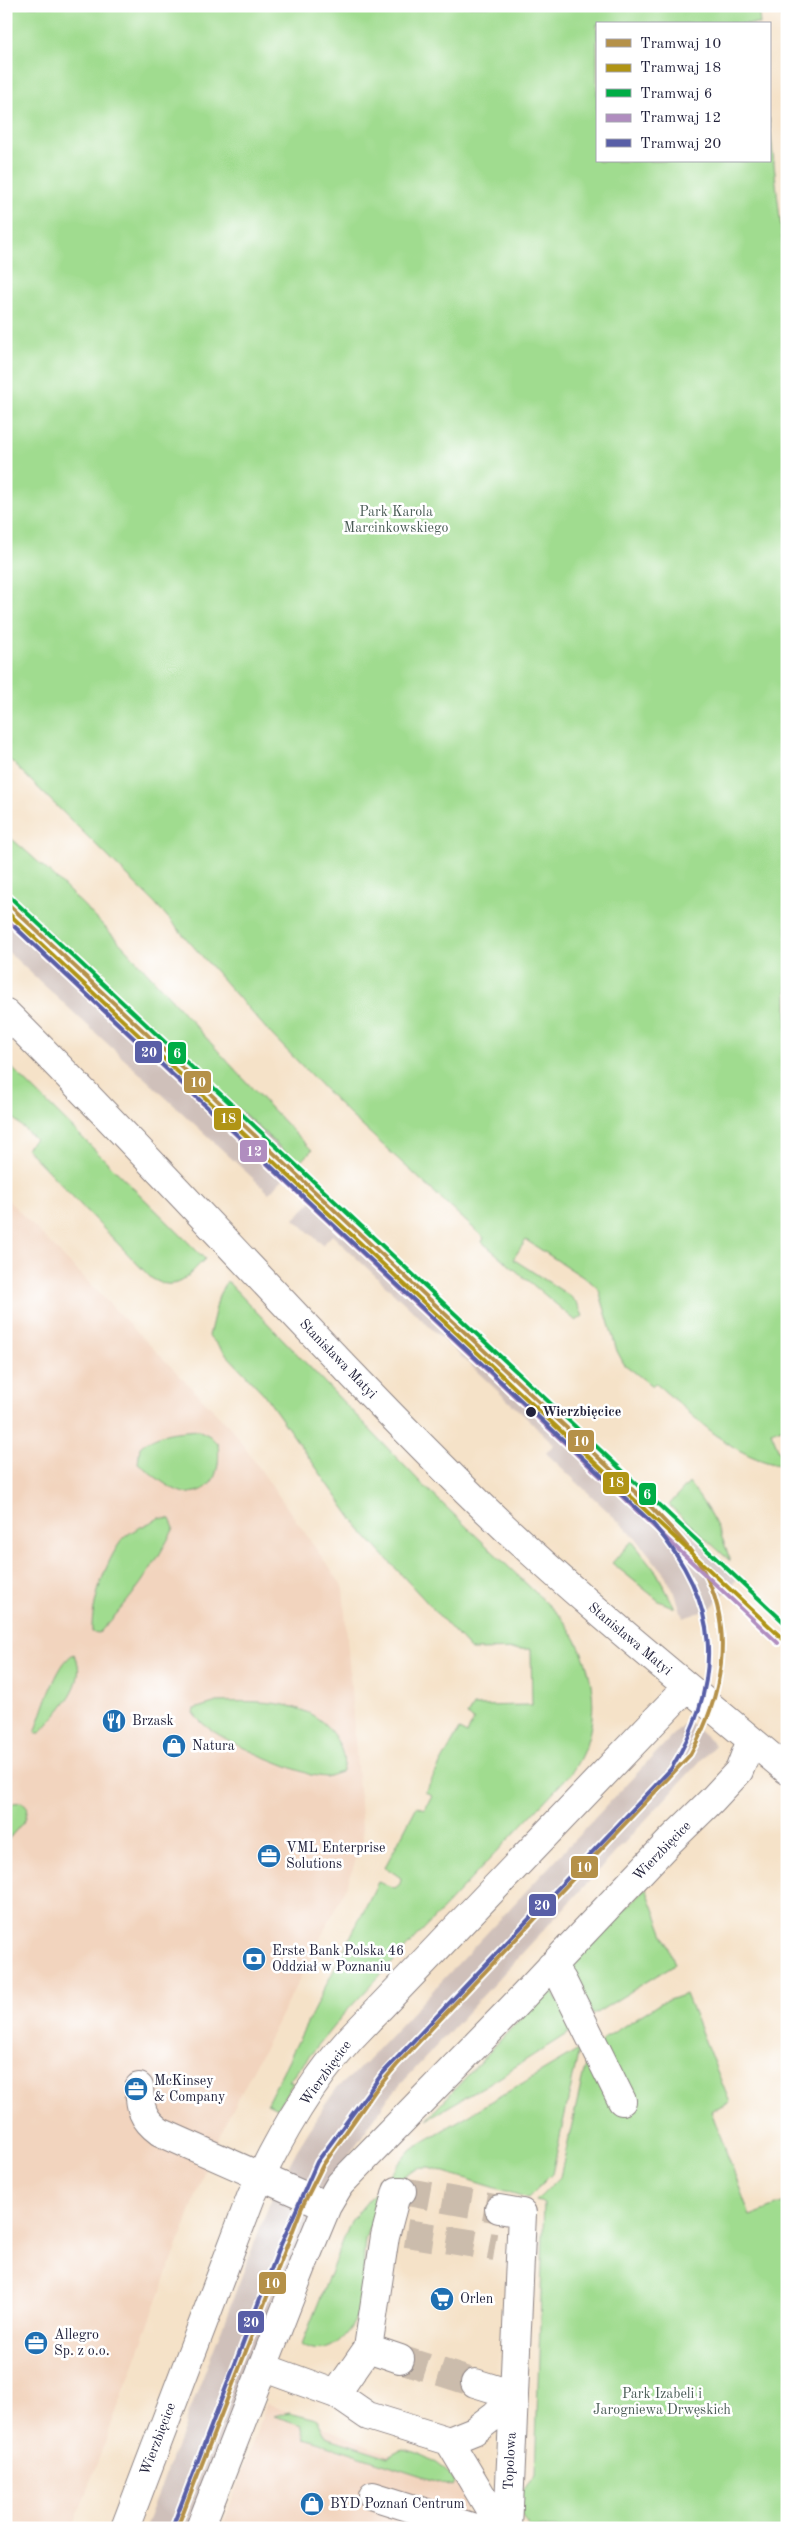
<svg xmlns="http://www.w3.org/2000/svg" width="793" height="2534" font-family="'Old Standard TT',serif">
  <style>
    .built { fill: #f2d4be }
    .industrial { fill: #cfc0ba }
    .green { fill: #a0dc8f; stroke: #617f65 }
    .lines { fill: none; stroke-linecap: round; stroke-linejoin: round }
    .minor-tunnel { stroke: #cbbcac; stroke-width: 28; stroke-dasharray: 28 14; stroke-linecap: butt }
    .minor-casing { stroke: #8c8282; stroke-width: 30 }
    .minor { stroke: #fff; stroke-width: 28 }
    .tram-1-casing { stroke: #fff; stroke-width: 8 }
    .tram-2-casing { stroke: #fff; stroke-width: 8 }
    .tram-3-casing { stroke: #fff; stroke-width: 8 }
    .tram-4-casing { stroke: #fff; stroke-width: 8 }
    .tram-5-casing { stroke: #fff; stroke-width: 8 }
    .tram-1 { stroke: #b59149; stroke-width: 4 }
    .tram-2 { stroke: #b09415; stroke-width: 4 }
    .tram-3 { stroke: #00ad46; stroke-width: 4 }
    .tram-4 { stroke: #b08dbf; stroke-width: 4 }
    .tram-5 { stroke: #595fa7; stroke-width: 4 }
    .stop-dot { fill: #22223b; stroke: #fff; stroke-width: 2 }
    .labels { text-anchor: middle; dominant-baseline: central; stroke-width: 5; stroke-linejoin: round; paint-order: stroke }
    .park-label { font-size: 14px; fill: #485a54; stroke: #fff }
    .street-label { font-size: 14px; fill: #22223b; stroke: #fff }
    .stop-label { font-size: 14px; font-weight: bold; fill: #22223b; stroke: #fff; text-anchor: start }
    .poi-label { font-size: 14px; fill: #22223b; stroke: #fff; text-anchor: start }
    .line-badge { stroke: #fff; stroke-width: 2 }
    .badge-label { font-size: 14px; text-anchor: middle; font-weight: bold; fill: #fff }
  </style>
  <rect width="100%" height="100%" fill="#fff"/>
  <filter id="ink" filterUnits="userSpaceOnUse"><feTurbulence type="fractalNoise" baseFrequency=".02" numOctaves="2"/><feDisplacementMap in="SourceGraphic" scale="10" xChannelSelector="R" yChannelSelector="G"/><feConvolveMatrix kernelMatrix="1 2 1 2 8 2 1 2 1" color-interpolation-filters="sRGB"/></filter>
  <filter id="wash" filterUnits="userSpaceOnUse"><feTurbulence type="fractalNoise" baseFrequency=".0096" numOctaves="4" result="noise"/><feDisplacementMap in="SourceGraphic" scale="20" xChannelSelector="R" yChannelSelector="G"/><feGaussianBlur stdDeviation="1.12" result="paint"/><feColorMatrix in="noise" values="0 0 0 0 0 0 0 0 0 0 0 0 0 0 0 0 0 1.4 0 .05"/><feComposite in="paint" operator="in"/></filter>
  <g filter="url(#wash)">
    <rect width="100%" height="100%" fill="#f5e2c8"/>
    <path class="built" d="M6,1198L231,1428L343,1587L363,1840L345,1890L209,2156L194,2202L73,2528H6Z
      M267,2403L466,2487L464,2528H222Z"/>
    <path class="industrial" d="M6,893L298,1164L269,1193L6,950Z
      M324,1189L352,1215L343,1225L649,1512L658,1503L739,1577L710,1609L683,1618L676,1596L665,1575L651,1557L636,1538L546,1453L554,1444L332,1235L323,1245L294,1219Z
      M687,1720L715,1745L389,2097L342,2165L193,2528H145L272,2197L297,2150L325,2105L337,2088L358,2070Z"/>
    <path class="green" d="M6,6H758L760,24H597V161H769V118L787,284V1426L771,1432L785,1466C732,1459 695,1416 655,1383L652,1386L624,1364L617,1351L599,1290L592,1283L526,1240L513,1259L570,1296L577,1303L583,1316L576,1321L482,1242L484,1238L348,1113L270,1033L155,903L6,756Z
      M781,6H787V68Z
      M6,834C119,928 207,1047 312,1150L298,1164L6,893Z
      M6,1062L205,1259C187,1276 177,1294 151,1278L26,1148L35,1139L6,1111Z
      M227,1281L422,1484L560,1616C596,1661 606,1724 571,1773L342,2016L289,2081L293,2083L277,2108L267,2103L378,1882L395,1888L400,1884L401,1878L385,1867L417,1806L425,1809L432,1795L425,1792L459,1730L467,1734L474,1720L467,1716L473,1706L532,1705L531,1649L471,1650L362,1532L263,1393L209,1336L219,1295Z
      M198,1430L210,1436L218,1444C220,1462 218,1487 196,1492C192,1492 188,1494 184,1493C167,1488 152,1474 138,1463L140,1447C158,1432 175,1432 198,1430Z
      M689,1483C708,1508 722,1531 730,1561L669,1505Z
      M159,1518L170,1519L174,1528C153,1569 131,1600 99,1633L92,1632C91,1605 105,1562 122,1540C130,1530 149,1524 159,1518Z
      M632,1541L657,1573L675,1608L659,1601L612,1563Z
      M74,1654C91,1682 57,1713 40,1733H35C42,1715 56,1662 74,1654Z
      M217,1702C260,1701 317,1698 338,1743C343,1752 346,1763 341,1772L326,1777L311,1775C281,1764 209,1738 193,1713L194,1709Z
      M22,1802L28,1809L25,1820L6,1842V1809L13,1803Z
      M646,1888L675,1964L593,2015L570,1970L572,1963Z
      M547,1990H552L573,2030L488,2084L427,2119Z
      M686,1994L730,2103L711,2111L750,2216L787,2202V2528H530C512,2502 517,2498 535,2475L544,2203L536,2201L560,2177L587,2058L605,2038L660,2003Z
      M582,2048L578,2054L552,2174L528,2198L429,2167C422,2167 417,2167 411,2171C397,2180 368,2223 365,2240C362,2260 366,2281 362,2301C357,2326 331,2364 302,2344L351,2221L411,2149Z
      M289,2412L317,2419L326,2437L388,2457L403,2449C426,2455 441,2462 455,2482L453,2486L305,2438L301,2425L274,2416Z"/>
  </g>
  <g filter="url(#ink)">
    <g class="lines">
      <path class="minor-tunnel" d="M402,2191L499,2209
        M406,2233L495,2247
        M400,2359L475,2383"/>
      <g class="minor-casing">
        <path id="minor" d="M6,1013C168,1174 318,1346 481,1505C578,1599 684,1683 787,1770
          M551,1966L562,1980L622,2101
          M139,2087C140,2108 142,2119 160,2132L327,2206
          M368,2348L400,2359
          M262,2367L336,2394L368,2416L449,2441L474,2431L495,2415L514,2395L522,2213L499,2209
          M475,2383L514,2395L508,2528
          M336,2394L368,2348L385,2236L397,2191H402
          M449,2441L501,2528
          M373,2496L475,2528
          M125,2528L251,2197C276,2143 310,2083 350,2039L687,1687
          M200,2528L305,2259L327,2206L340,2184L512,2008L670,1841L712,1800L739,1771L751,1740"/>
      </g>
      <use href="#minor" class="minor"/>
      <g class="tram-1-casing">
        <path id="tram-1" d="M6,902L652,1508C670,1527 690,1546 703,1570C736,1631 722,1697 690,1755L397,2065L375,2091L323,2165L302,2207L177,2528"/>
      </g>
      <g class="tram-2-casing">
        <path id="tram-2" d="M6,911L783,1639"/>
      </g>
      <g class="tram-3-casing">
        <path id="tram-3" d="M10,897L787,1625"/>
      </g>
      <g class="tram-4-casing">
        <path id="tram-4" d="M6,919L778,1643"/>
      </g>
      <g class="tram-5-casing">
        <path id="tram-5" d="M15,927L653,1524C721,1603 725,1680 671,1769L382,2074L317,2162L279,2249L172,2528"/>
      </g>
      <use href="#tram-1" class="tram-1"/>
      <use href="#tram-2" class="tram-2"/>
      <use href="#tram-3" class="tram-3"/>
      <use href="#tram-4" class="tram-4"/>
      <use href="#tram-5" class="tram-5"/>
    </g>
  </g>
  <defs>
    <g id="restaurant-disc" transform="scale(1.25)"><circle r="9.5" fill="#1f6fb2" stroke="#fff"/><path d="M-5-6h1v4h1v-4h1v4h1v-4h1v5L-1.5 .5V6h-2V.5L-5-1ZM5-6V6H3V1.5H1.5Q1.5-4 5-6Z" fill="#fff"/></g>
    <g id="shop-disc" transform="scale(1.25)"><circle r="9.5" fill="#1f6fb2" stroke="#fff"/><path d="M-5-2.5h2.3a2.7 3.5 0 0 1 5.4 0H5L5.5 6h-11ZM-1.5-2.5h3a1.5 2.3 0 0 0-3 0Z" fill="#fff"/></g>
    <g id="office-disc" transform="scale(1.25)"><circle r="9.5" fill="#1f6fb2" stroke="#fff"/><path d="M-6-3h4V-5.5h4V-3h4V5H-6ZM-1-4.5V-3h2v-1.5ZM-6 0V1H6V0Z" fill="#fff"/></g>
    <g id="bank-disc" transform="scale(1.25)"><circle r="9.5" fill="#1f6fb2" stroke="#fff"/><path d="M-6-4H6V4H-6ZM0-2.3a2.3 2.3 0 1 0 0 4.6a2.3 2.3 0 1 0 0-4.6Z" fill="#fff"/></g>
    <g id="supermarket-disc" transform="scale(1.25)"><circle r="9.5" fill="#1f6fb2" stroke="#fff"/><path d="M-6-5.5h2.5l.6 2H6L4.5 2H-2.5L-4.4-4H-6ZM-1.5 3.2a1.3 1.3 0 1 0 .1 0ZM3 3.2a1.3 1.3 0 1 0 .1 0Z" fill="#fff"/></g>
  </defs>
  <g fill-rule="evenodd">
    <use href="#restaurant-disc" x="114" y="1721"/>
    <use href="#shop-disc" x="174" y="1746"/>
    <use href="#office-disc" x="269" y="1856"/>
    <use href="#bank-disc" x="254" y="1959"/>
    <use href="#office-disc" x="136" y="2089"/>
    <use href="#supermarket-disc" x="442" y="2299"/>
    <use href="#office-disc" x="36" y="2343"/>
    <use href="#shop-disc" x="312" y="2504"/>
  </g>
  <circle class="stop-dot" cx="531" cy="1412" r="6"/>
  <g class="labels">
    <g class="park-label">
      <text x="396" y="512">Park Karola<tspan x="396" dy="16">Marcinkowskiego</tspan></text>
      <text x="662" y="2394">Park Izabeli i<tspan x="662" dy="16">Jarogniewa Drwęskich</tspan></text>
    </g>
    <g class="street-label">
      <text transform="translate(338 1359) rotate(46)">Stanisława Matyi</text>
      <text transform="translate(630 1639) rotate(40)">Stanisława Matyi</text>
      <text transform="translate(662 1851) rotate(-46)">Wierzbięcice</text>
      <text transform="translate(326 2073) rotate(-54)">Wierzbięcice</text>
      <text transform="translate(158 2439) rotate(-69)">Wierzbięcice</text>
      <text transform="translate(510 2461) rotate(-87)">Topolowa</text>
    </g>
    <g class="stop-label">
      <text x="542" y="1412">Wierzbięcice</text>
    </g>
    <g class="poi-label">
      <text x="132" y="1721">Brzask</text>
      <text x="192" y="1746">Natura</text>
      <text x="286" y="1848">VML Enterprise<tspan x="286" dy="16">Solutions</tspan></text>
      <text x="272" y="1951">Erste Bank Polska 46<tspan x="272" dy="16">Oddział w Poznaniu</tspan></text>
      <text x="154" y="2081">McKinsey<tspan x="154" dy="16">&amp; Company</tspan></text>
      <text x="460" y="2299">Orlen</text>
      <text x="54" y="2335">Allegro<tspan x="54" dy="16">Sp. z o.o.</tspan></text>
      <text x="330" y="2504">BYD Poznań Centrum</text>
    </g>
  </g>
  <g class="line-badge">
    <rect x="134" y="1040" width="29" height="24" rx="5" fill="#595fa7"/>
    <rect x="167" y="1041" width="20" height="24" rx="5" fill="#00ad46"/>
    <rect x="183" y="1070" width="29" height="24" rx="5" fill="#b59149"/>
    <rect x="213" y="1107" width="29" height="24" rx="5" fill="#b09415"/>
    <rect x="239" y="1139" width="29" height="24" rx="5" fill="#b08dbf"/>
    <rect x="567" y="1429" width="28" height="24" rx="5" fill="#b59149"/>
    <rect x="602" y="1471" width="28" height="24" rx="5" fill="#b09415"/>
    <rect x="638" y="1482" width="19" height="24" rx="5" fill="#00ad46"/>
    <rect x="570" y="1855" width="29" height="24" rx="5" fill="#b59149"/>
    <rect x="528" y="1893" width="29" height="24" rx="5" fill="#595fa7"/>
    <rect x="258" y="2271" width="29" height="24" rx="5" fill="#b59149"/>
    <rect x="237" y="2310" width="28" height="24" rx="5" fill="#595fa7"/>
  </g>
  <g class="badge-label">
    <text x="149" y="1057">20</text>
    <text x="177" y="1058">6</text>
    <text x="198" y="1087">10</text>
    <text x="228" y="1123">18</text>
    <text x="254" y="1156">12</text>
    <text x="581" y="1446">10</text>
    <text x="616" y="1487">18</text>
    <text x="647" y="1499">6</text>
    <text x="584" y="1872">10</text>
    <text x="542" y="1910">20</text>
    <text x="272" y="2288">10</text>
    <text x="251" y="2327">20</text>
  </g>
  <rect width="793" height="2534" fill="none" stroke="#fff" stroke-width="25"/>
  <rect x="596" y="22" width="175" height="140" fill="#ffffff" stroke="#a7a7b1"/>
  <rect x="606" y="39" width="25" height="8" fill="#b59149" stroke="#a7a7b1"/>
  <text x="640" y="48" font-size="15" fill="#22223b">Tramwaj 10</text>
  <rect x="606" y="64" width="25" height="8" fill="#b09415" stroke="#a7a7b1"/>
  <text x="640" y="72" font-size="15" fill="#22223b">Tramwaj 18</text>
  <rect x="606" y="89" width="25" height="8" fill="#00ad46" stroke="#a7a7b1"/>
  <text x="640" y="98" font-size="15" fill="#22223b">Tramwaj 6</text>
  <rect x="606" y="114" width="25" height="8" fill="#b08dbf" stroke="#a7a7b1"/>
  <text x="640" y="122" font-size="15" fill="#22223b">Tramwaj 12</text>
  <rect x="606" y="139" width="25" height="8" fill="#595fa7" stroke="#a7a7b1"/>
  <text x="640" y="148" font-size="15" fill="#22223b">Tramwaj 20</text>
</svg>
